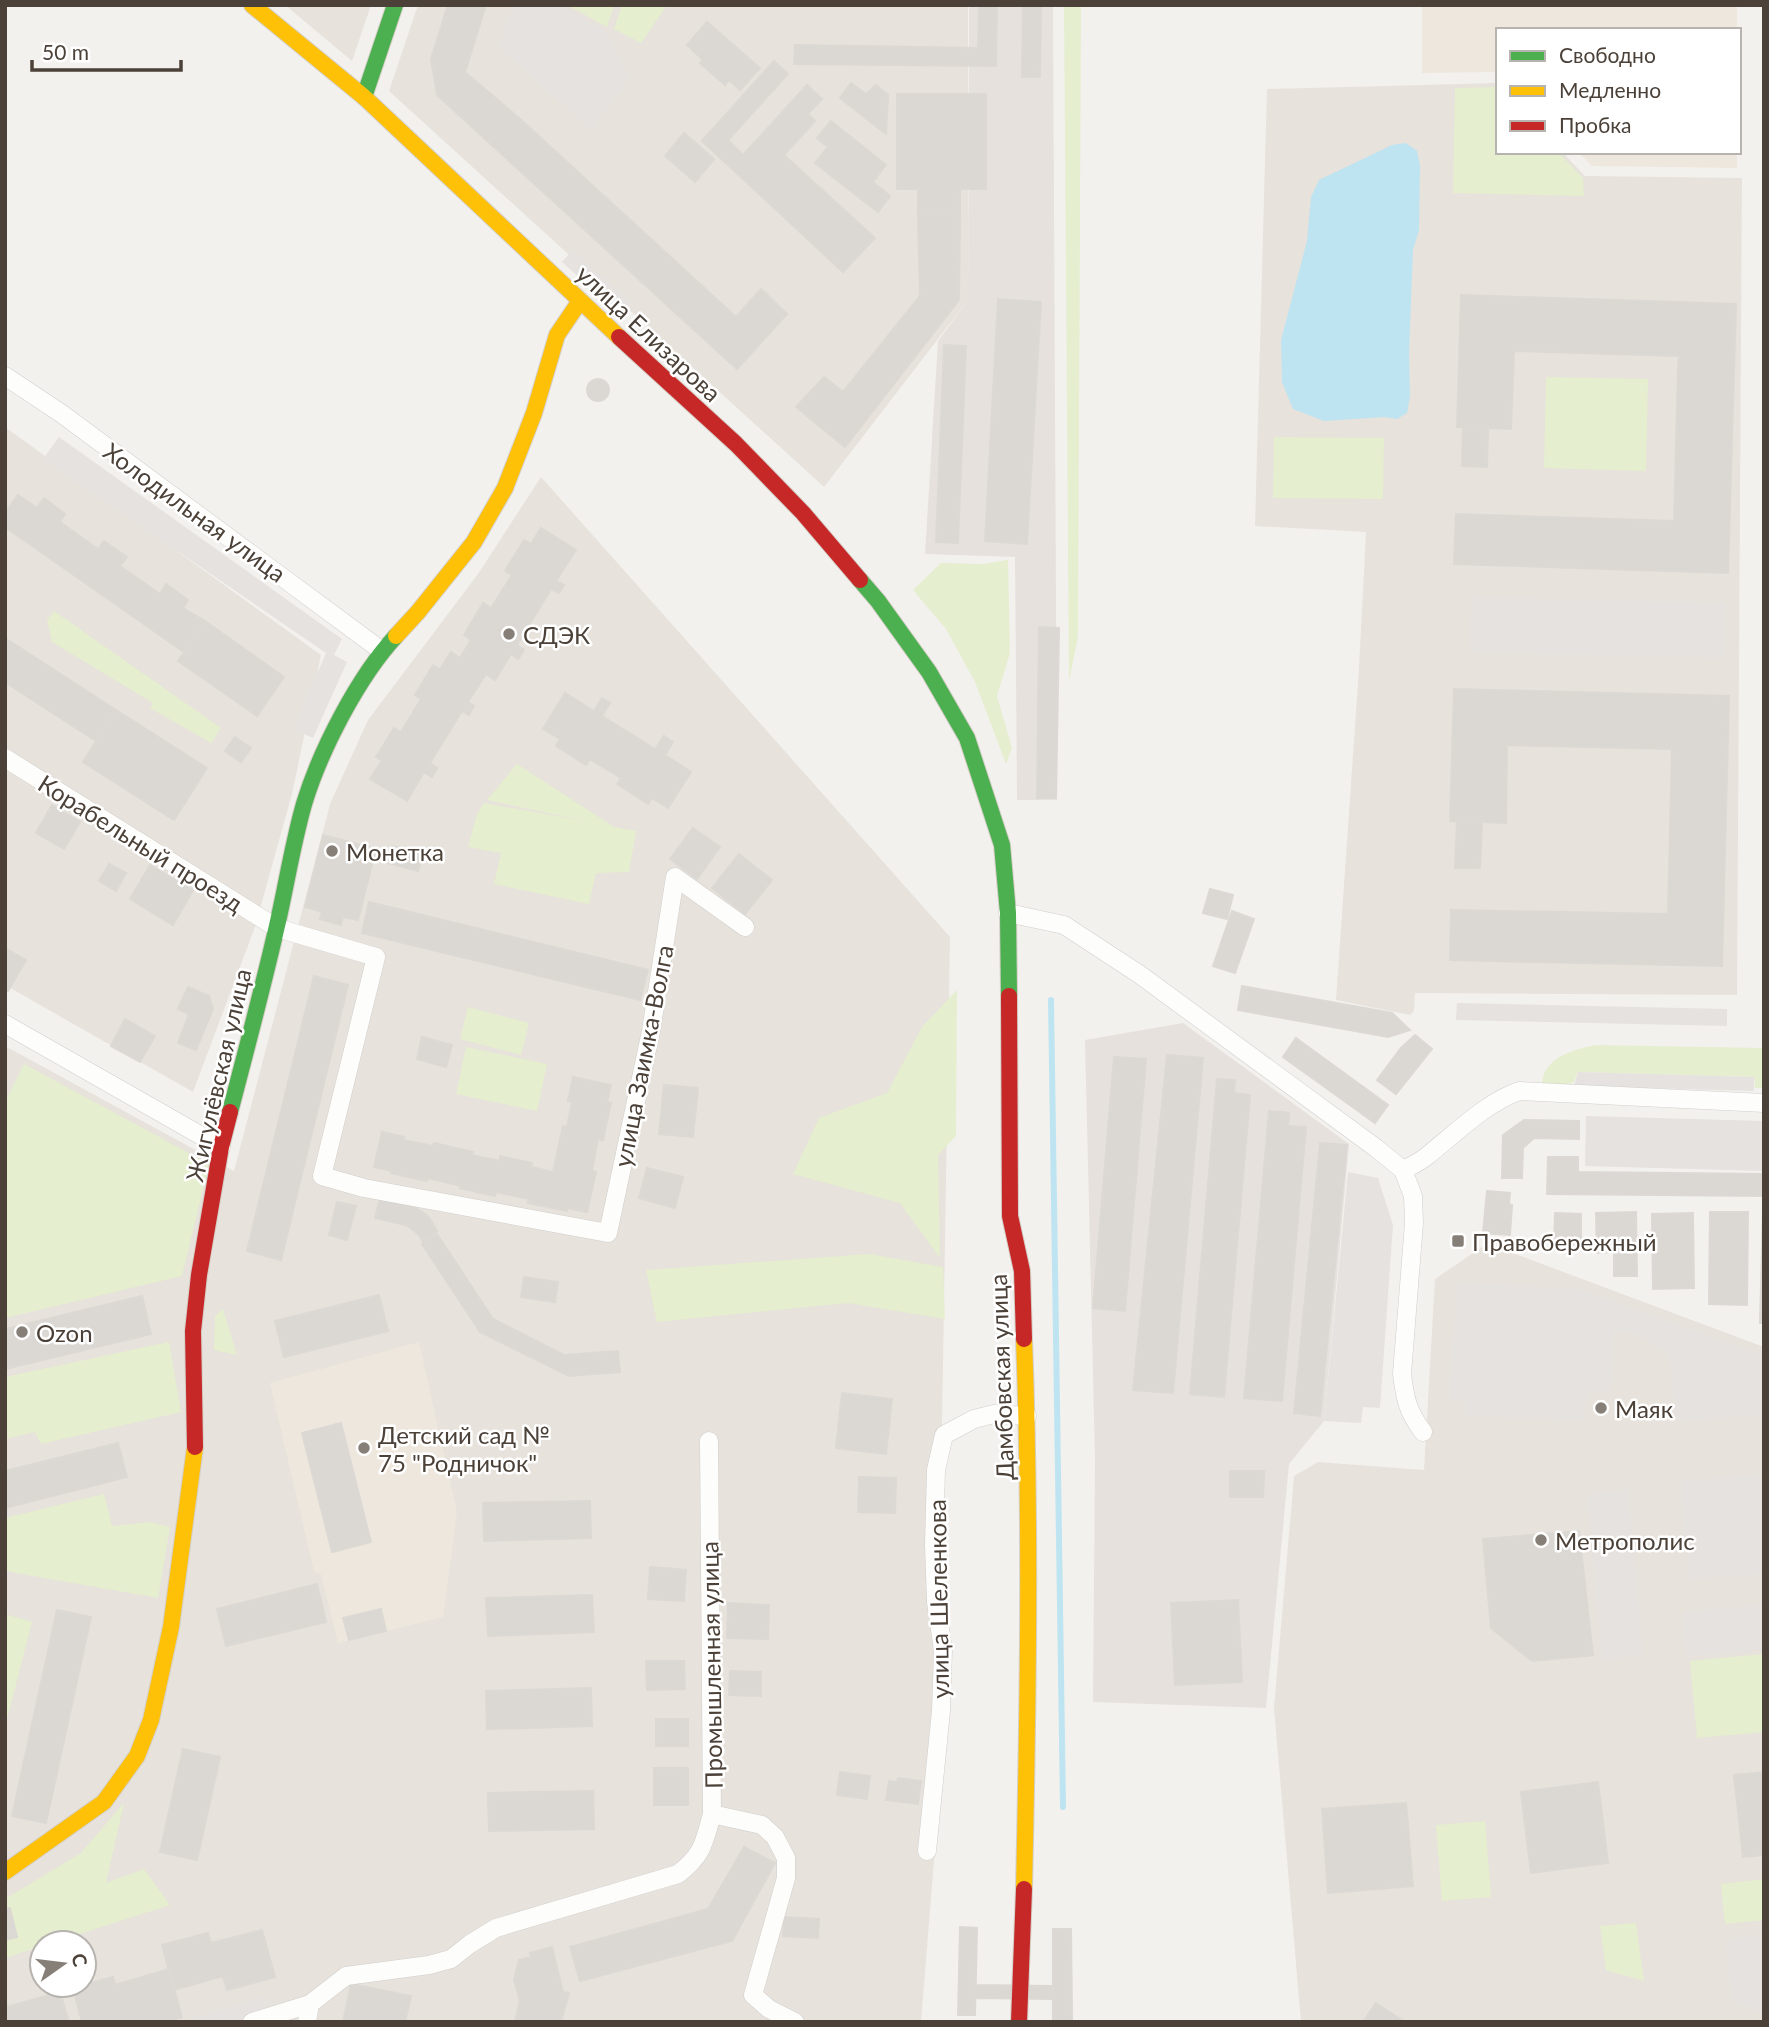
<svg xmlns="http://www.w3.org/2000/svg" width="1769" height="2027" font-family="Lato,sans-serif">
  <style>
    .residential { fill: #e7e2db; fill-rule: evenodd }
    .industrial { fill: #e6e1dd }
    .education { fill: #eee7dd }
    .green { fill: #e5eece }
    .parking { fill: #e5e2df }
    .water { fill: #bee4f2 }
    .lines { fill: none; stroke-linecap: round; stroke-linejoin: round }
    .stream { stroke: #bee4f2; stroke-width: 6 }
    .building { fill: #dbd8d4; stroke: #dcd8d3; stroke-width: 2 }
    .street-casing { stroke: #d1cecb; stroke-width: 19 }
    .fast-casing { stroke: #d4cec6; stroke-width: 18 }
    .slow-casing { stroke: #d4cec6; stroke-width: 18 }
    .jam-casing { stroke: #d4cec6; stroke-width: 18 }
    .street { stroke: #fdfdfc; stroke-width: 18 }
    .fast { stroke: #4caf50; stroke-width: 16 }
    .slow { stroke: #ffc107; stroke-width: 16 }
    .jam { stroke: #c62828; stroke-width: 16 }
    .poi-dot { fill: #867f78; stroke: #fff; stroke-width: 2.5 }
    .labels { text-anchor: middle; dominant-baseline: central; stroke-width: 5; stroke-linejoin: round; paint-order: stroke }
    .street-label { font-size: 24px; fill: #4b4138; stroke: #fff }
    .poi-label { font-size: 24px; fill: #4b4138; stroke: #fff; text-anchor: start }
  </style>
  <rect width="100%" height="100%" fill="#f3f1ee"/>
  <path class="residential" d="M285,5H371L352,61Z
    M418,5H968V300L824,487L389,91Z
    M1497,83L1498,152H1562L1585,176L1742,178L1737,995L1415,993L1414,1011L1410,1015L1336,1000L1359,668L1366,532L1255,526L1267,89Z
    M5,427L321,655L292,794L255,927L193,1092L5,985Z
    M541,477L950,937L935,1849L921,2022H5V1046L234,1171L330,804L368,720L478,574ZM42,1943H84V1985H42Z
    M1482,1247L1510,1252L1764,1347V2022H1301L1274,1708L1294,1476L1318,1462L1424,1470L1435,1279Z"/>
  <path class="industrial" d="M969,5H1053L1057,800H1017L1015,557L925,554L938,341L968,300Z
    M1183,1023L1349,1144L1324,1421L1289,1464L1266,1708L1093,1702L1095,1459L1085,1040Z"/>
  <path class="education" d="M1422,5H1737V30H1498V72L1422,73Z
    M1578,152H1737V168L1592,166Z
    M419,1342L457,1513L443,1617L338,1643L321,1574L314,1571L270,1383Z"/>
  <path class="green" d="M567,5H614L607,27Z
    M622,5H667L641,43L614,29Z
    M1064,5H1081L1078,637L1069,681Z
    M1495,87L1498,90V152H1558L1583,178L1584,196L1453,193L1455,88Z
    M1546,377L1648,379L1646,471L1544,468Z
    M1274,437L1384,438L1383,499L1273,498Z
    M1008,560L1010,653L997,696L1012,748L1006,764L975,682L946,629L913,590L941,563L983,564Z
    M54,611L221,728L211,743L150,708L153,703L52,642L47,620Z
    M517,764L614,827L636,831L629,872L596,873L589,904L494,884L501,853L468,847L477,814L484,803L585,821L487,800Z
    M957,990L956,1136L938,1155L940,1258L900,1203L793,1174L819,1118L887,1093L922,1027Z
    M468,1007L529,1023L521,1055L460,1039Z
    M1596,1045L1761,1048L1764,1049V1088H1755L1754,1077L1578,1072L1574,1082C1564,1088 1552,1088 1542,1083C1544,1057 1575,1049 1596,1045Z
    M466,1047L547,1064L537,1111L456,1094Z
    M24,1064L209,1164L182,1276L5,1318V1102Z
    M869,1254L943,1267L945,1319L848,1303L657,1322L646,1270Z
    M223,1309L237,1355L214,1350L215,1316Z
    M169,1342L181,1412L41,1444L35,1432L5,1439V1377Z
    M104,1494L112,1526L150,1522L170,1527L158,1598L5,1571V1518Z
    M5,1614L32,1622L5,1727Z
    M1764,1654V1732L1697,1738L1690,1661Z
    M124,1803L106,1883L144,1869L170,1905L52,1943H42V1946L5,1958V1899L81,1853Z
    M1485,1821L1491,1897L1442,1901L1436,1825Z
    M1764,1879V1920L1725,1924L1721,1884Z
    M1636,1923L1644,1981L1606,1970L1600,1926Z"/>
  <path class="parking" d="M513,5H561L608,33L629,79L591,130L499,47Z
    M573,250L631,303L620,314L562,262Z
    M59,437L342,639L334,655L347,662L313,738L293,729L326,653L43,459Z
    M1471,597L1725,603L1724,658L1470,652Z
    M1457,1003L1727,1009V1026L1456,1020Z
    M1578,1072L1754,1077V1091L1574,1086Z
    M1586,1116L1764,1121V1171L1585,1166Z
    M1348,1172L1378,1178L1393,1225L1380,1408L1363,1407L1361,1423L1324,1421Z
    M1457,1282L1579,1289L1764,1356V1415L1677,1421L1669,1353L1635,1333L1614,1331L1611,1390L1587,1393L1584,1420L1466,1416V1402L1449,1399Z
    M1764,1475V1574L1688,1579L1681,1481Z
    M1628,1490L1643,1656L1602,1660L1588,1494Z
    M1764,1605V1650L1686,1656L1683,1612Z
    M1764,1935V2013L1733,2000L1725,1940Z
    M267,1996L263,2022H180Z"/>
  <path class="water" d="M1406,143L1417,151L1420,165L1419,230L1413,250L1409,353L1410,396L1407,413L1397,419L1384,417L1324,421L1293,409L1282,382L1281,340L1307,241L1311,197L1319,180L1392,145Z"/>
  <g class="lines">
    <path class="stream" d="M1051,1000L1063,1807"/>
  </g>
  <path class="building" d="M448,5H486L465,72L518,117L736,317L761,289L787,314L737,369L437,95L431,59Z
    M979,5H997L996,66L794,64L795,45L978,48Z
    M1023,5H1041L1040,77H1022Z
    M707,22L760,68L740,90L729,80L725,85L700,63L703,60L687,45Z
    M774,61L788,74L728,140L743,155L807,85L822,99L808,114L815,121L784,155L875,238L843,272L702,141Z
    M851,83L866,94L876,85L888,95L886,134L840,98Z
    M897,94H986V189H960V214H918V189H897Z
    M831,121L886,165L873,182L890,196L878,212L815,163L828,147L817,138Z
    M684,133L714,159L695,182L665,156Z
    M918,214H960L959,300L845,447L796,407L824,377L843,392L920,296Z
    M1461,295L1736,304L1728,573L1454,564L1456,514L1674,521L1678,369L1679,356L1514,351L1511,429L1457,427Z
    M998,299L1041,302L1027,544L985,541Z
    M944,345L966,346L958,543L936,542Z
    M587 390a11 11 0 1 1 22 0a11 11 0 1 1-22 0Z
    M1463,427L1488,428L1487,467L1462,466Z
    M18,495L37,508L44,498L65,514L60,522L98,549L104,541L127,557L120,566L160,594L166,584L188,600L183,608L205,621L184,652L5,527V513Z
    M541,528L576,550L556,581L564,585L559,593L551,589L517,645L524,650L518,659L511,654L495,680L486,674L468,702L474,706L469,715L462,711L430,763L437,768L432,777L424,772L407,801L370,779L382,760L376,757L394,728L401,732L421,699L415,695L433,665L440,669L451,652L460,658L471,640L464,635L483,603L491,608L512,575L505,571L524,540L531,544Z
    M205,621L284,677L257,716L178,661Z
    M1039,627L1059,628L1056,798H1037Z
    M5,638L116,710L96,741L5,682Z
    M1454,689L1729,696L1722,966L1450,960L1451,910L1668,914L1672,749L1507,745L1506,823L1450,821Z
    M565,693L594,711L602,698L610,703L602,716L655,749L664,736L673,742L665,755L691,772L668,808L652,798L648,804L617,784L621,778L590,759L586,765L556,746L560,739L543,729Z
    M116,710L207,768L174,820L83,762Z
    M235,737L251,748L241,762L225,751Z
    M52,805L80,822L64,849L36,833Z
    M1457,821L1482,822L1480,868H1455Z
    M693,828L720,847L697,879L670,859Z
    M323,835L376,849L358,920L343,917L341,925L320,919L322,912L305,907Z
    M392,846L423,854L418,871L388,863Z
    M739,854L772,880L745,914L712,888Z
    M109,864L126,873L116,891L99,881Z
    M150,865L193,890L173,925L130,899Z
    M1210,889L1233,895L1227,919L1203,913Z
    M369,902L648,970L640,1000L362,933Z
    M1232,911L1254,919L1235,973L1213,966Z
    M5,948L26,960L8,991L5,989Z
    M314,976L348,985L281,1260L247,1251Z
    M1242,986L1392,1013L1410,1030L1388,1037L1238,1010Z
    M188,987L209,996L213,1009L196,1050L178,1043L189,1014L178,1009Z
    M125,1019L155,1036L140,1062L111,1046Z
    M1415,1035L1432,1049L1396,1094L1377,1080L1401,1048Z
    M422,1037L452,1045L446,1067L417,1059Z
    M1296,1038L1388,1105L1375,1123L1283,1057Z
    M1167,1055L1203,1058L1173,1393L1133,1390Z
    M1114,1057L1146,1059L1125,1311L1093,1308Z
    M573,1077L611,1085L607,1102L611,1103L603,1140L598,1139L592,1171L596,1172L587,1212L567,1208V1211L528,1203L529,1199L496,1192L495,1196L460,1188L461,1186L428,1178L427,1181L391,1173L392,1171L374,1167L382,1132L404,1137L403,1140L433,1146L434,1143L473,1152L472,1155L500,1161V1156L532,1163L531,1167L553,1172L563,1126L567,1127L572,1102L568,1101Z
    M1217,1079L1235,1080L1234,1093L1250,1095L1224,1397L1190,1394Z
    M664,1085L698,1088L693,1137L659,1134Z
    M1269,1111L1289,1113L1288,1126L1306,1127L1282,1401L1244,1398Z
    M1524,1120L1579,1121V1139L1534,1138L1523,1148L1522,1178H1502L1503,1135Z
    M1320,1143L1347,1145L1320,1416L1294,1413Z
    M1548,1157H1578V1172L1764,1174V1196L1547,1194Z
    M647,1168L683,1177L675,1208L639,1198Z
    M1487,1191L1510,1193L1509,1204L1512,1205L1510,1235L1483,1233Z
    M380,1199L415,1207L429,1217L437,1231L423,1241L417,1233L406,1225L375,1218Z
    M337,1202L356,1206L347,1240L329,1235Z
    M1636,1212L1637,1276H1614V1252L1597,1253L1596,1213Z
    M1710,1212H1748L1747,1305L1709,1304Z
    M1763,1212H1764V1323H1760Z
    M1555,1213L1581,1214V1245H1554Z
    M1693,1213L1694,1288L1653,1289L1652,1214Z
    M437,1234L493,1319L564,1355L618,1351L620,1372L569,1376L480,1332L422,1244Z
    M524,1277L558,1282L555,1302L521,1297Z
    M379,1295L388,1331L284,1357L275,1321Z
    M142,1296L151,1334L5,1369V1329Z
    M842,1393L892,1399L886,1454L836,1448Z
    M341,1423L371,1542L332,1552L302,1433Z
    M118,1443L127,1477L5,1508V1471Z
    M1230,1471H1264L1263,1497H1230Z
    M859,1477L896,1478L895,1513L858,1512Z
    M590,1501L591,1538L484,1541L483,1503Z
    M1579,1531L1593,1655L1532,1661L1491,1628L1483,1539Z
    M650,1567L686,1570L684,1601L648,1599Z
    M317,1584L326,1622L226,1646L217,1609Z
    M592,1595L594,1632L488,1636L486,1598Z
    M1238,1600L1242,1682L1175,1685L1171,1603Z
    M728,1603L769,1605L768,1639L727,1638Z
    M381,1609L386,1631L349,1640L343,1618Z
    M57,1610L91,1617L46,1823L12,1816Z
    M646,1661H684L685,1689L647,1690Z
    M730,1671L761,1672V1696L729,1695Z
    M591,1688L592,1726L487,1729L486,1691Z
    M656,1719H688V1746H656Z
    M183,1749L220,1757L197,1860L160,1852Z
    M654,1768H688V1805H654Z
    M840,1772L870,1776L867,1799L837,1795Z
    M1764,1772V1855L1743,1857L1734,1775Z
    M898,1778L921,1781L918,1804L886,1800L889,1781L897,1782Z
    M1598,1782L1608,1863L1531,1873L1521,1792Z
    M593,1791L594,1829L489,1831L488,1793Z
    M1406,1803L1413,1886L1328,1893L1322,1809Z
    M744,1847L775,1863L732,1941L580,1981L570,1947L708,1909Z
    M10,1908L17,1937L5,1940V1909Z
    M784,1917L819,1919L818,1938L783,1936Z
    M960,1927L977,1928L975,2015H958Z
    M1053,1929H1071L1072,2019H1053Z
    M262,1930L275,1977L227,1990L223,1976L174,1990L162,1945L208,1933L211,1943Z
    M552,1947L563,1992L569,1993L561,2022H515L520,2001L514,1980L519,1960L531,1957L530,1953Z
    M169,1969L182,2017L166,2022H136L135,2019L127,2022H82L73,1988L113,1977L115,1985Z
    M351,1984L411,1996L405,2022H343Z
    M976,1985L1053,1986V1999L976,1998Z
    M60,1992L69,2022H5V2001L7,2007Z
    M1376,2003L1394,2015L1405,2022H1363Z"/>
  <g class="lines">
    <g class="street-casing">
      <path id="street" d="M5,376L62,414L382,651
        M5,758L277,928L376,957L322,1176L364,1188L608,1233L651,1031L675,877L745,927
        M1008,913L1064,925L1139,974L1376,1148L1403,1170L1413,1196L1414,1223L1402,1374C1405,1399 1408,1412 1423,1432
        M5,1024L221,1147
        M1403,1170C1411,1166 1420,1162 1427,1156C1456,1133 1484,1104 1519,1091L1764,1103
        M709,1441L712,1814L762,1825L775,1837L786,1858V1878L753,1995L769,2009L795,2022
        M927,1851L941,1711L943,1650L936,1602L934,1545L936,1470L944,1435L974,1419L994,1414L1027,1416
        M252,2022L310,2004L346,1976L429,1965L451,1959L470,1944L496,1928L678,1874C703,1855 704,1843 712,1814
        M307,2022L310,2004"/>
    </g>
    <g class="fast-casing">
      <path id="fast" d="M364,97L395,5
        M860,580L878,601L929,672L967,738L1002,845L1008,913L1009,996
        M230,1112C246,1051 262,991 276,930C286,888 292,846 304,804C320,751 358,677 396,636"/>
    </g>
    <g class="slow-casing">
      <path id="slow" d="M252,5L364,97L619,337
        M396,636L418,612L474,542L505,488L534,413L557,335L580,301
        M5,1872L104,1802L137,1756L151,1720L171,1627L195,1447
        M1024,1889C1028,1706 1031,1522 1024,1339"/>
    </g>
    <g class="jam-casing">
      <path id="jam" d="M619,337L736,444L803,513L860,580
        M1009,996L1010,1216L1022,1271L1024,1339
        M195,1447L193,1331L199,1275L221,1147L230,1112
        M1019,2022L1024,1889"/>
    </g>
    <use href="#street" class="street"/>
    <use href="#fast" class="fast"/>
    <use href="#slow" class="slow"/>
    <use href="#jam" class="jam"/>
  </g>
  <g class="poi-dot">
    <circle cx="509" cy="634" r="7"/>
    <circle cx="332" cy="851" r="7"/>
    <rect x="1451" y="1234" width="14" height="14" rx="3.5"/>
    <circle cx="22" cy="1332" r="7"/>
    <circle cx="1601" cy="1408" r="7"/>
    <circle cx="364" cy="1448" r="7"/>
    <circle cx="1541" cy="1540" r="7"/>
  </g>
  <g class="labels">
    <g class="street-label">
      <text transform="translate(649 333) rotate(43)">улица Елизарова</text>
      <text transform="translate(195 512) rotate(36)">Холодильная улица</text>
      <text transform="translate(141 843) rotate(32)">Корабельный проезд</text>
      <text transform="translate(643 1056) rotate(-79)">улица Заимка-Волга</text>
      <text transform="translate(218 1075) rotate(-77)">Жигулёвская улица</text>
      <text transform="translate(1001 1377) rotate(-92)">Дамбовская улица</text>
      <text transform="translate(938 1599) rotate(-91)">улица Шеленкова</text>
      <text transform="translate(711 1665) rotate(-91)">Промышленная улица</text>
    </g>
    <g class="poi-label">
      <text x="523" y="634">СДЭК</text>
      <text x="346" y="851">Монетка</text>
      <text x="1472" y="1241">Правобережный</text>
      <text x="36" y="1332">Ozon</text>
      <text x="1615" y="1408">Маяк</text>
      <text x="378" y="1434">Детский сад №<tspan x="378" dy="28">75 "Родничок"</tspan></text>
      <text x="1555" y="1540">Метрополис</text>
    </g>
  </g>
  <rect width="1769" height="2027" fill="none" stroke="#4b4138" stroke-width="14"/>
  <rect x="1496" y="28" width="245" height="126" fill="#ffffff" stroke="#b7b3af" stroke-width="2"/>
  <rect x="1510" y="51" width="35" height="10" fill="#4caf50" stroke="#b7b3af" stroke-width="2"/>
  <text x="1559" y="63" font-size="21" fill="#4b4138">Свободно</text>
  <rect x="1510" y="86" width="35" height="10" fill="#ffc107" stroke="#b7b3af" stroke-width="2"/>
  <text x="1559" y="98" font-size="21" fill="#4b4138">Медленно</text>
  <rect x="1510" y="121" width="35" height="10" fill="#c62828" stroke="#b7b3af" stroke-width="2"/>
  <text x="1559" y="133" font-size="21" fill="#4b4138">Пробка</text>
  <g transform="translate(63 1964) rotate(76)"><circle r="33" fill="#ffffff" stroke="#b7b3af" stroke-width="2"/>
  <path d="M0-5L12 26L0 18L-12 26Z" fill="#867f78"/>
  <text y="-10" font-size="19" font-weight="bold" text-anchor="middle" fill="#4b4138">С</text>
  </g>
  <path d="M32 60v10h149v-10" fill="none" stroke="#4b4138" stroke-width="3.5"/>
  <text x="42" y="60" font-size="21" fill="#4b4138" stroke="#ffffff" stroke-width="5" paint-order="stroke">50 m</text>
</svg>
